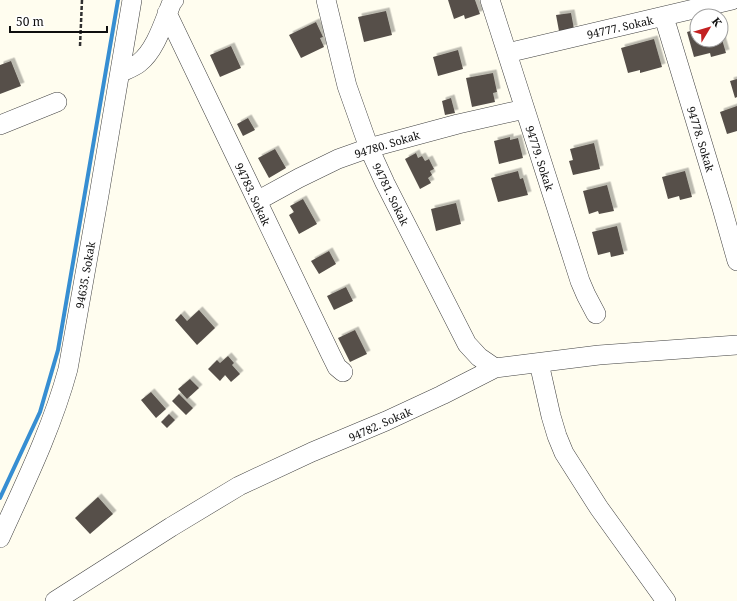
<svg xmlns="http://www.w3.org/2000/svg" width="737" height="601" font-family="'Noto Serif',serif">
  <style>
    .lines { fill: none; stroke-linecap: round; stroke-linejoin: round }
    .stream { stroke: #368ed2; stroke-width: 4 }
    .building { fill: #57504a; filter: url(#shadow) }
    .minor-casing { stroke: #414141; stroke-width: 20 }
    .path { stroke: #303030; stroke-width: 2.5; stroke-dasharray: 4 2; stroke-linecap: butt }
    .minor { stroke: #fff; stroke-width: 19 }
    .labels { text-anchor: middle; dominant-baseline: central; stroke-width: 4; stroke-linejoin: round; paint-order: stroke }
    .street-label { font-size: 11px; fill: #0e0e0e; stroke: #fff }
  </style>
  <defs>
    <filter id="shadow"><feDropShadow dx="3.5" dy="-3.5" stdDeviation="0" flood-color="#0004"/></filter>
  </defs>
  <rect width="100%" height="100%" fill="#fffdef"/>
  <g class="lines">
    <path class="stream" d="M0,498L40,412L58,350L118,0"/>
  </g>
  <path class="building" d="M448,0H475L480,14L465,19L464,15L454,19Z
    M386,11L392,35L364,42L358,17Z
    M571,13L574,29L559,31L556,15Z
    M316,22L323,37L320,38L324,47L301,58L289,35Z
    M697,29V40H721V36L726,53L711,57L710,53L694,57L687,32Z
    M654,39L662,67L640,73V70L628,73L621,48Z
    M231,46L241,68L220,77L210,55Z
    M458,50L463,69L438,76L433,57Z
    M11,61L21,86L0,94V65Z
    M493,73L497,92L493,93L495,102L472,107L466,78Z
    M737,79V97L735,98L730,81Z
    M451,98L455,113L445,115L442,101Z
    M737,106V131L727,134L720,112Z
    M248,118L255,130L243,136L237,124Z
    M510,137V140L518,138L523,158L499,164L494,141Z
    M594,143L600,169L573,175L569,161L573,160L570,149Z
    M275,149L286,168L269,178L258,158Z
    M416,153L418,158L422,156L425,161L429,159L434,169L430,171L432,175L428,178L431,183L420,189L405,159Z
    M518,171L520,179L523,178L528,195L498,202L491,178Z
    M685,171L692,197L680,200L679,196L668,199L662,177Z
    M607,185L614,211L599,214L598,211L589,214L583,191Z
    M303,199L317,224L299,234L289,215L294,212L290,206Z
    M456,203L461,224L436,231L431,209Z
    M617,226L624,254L611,257L610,252L598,255L592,232Z
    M329,251L336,264L319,274L311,261Z
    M346,287L353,301L334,310L327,296Z
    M199,310L215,328L197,345L175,320L181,314L187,321Z
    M355,330L367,354L350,362L338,338Z
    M228,356L234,363L232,365L240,374L231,382L225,375L220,381L208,369L217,360L220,363Z
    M190,379L199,388L187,399L178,389Z
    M151,392L166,409L156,418L141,400Z
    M179,394L193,408L186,415L172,401Z
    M169,414L175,420L167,428L161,422Z
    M98,497L113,514L90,534L75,518Z"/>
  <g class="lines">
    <g class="minor-casing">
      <path id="minor" d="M326,0L347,86L369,148L385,183L467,344L479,357L495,368
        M490,0L580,281L586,295L596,314
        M167,13L331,355L337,367L343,372
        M664,17L722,208L737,261
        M507,53L732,0
        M120,73C126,70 134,67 139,63C156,50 164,21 172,2L174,0
        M0,125L57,102
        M257,201L299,178L338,159L369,148L458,124L525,109
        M539,363L551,416L557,436L564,453L599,508L666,601
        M0,538C25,483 52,428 68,369L99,195L132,0
        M55,601L171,527L239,486L312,452L386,421L442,395L495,368L599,355L737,345"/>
    </g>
    <path class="path" d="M80,46L82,0"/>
    <use href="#minor" class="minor"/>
  </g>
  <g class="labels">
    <g class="street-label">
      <text transform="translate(620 27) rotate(-13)">94777. Sokak</text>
      <text transform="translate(701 139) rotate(73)">94778. Sokak</text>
      <text transform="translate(387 144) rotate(-17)">94780. Sokak</text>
      <text transform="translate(540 158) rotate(72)">94779. Sokak</text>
      <text transform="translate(253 194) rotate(65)">94783. Sokak</text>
      <text transform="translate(391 194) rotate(64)">94781. Sokak</text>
      <text transform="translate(85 275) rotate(-80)">94635. Sokak</text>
      <text transform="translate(380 424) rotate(-24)">94782. Sokak</text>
    </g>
  </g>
  <g transform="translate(709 28) rotate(52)"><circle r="19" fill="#ffffff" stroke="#9f9f9f"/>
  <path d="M0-3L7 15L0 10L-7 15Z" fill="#c32122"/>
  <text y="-6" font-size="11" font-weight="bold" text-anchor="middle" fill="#0e0e0e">K</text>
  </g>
  <path d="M10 26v6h97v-6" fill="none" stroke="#0e0e0e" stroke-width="2"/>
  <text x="16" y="26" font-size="12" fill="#0e0e0e" stroke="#ffffff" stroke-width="3" paint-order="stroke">50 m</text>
</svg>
